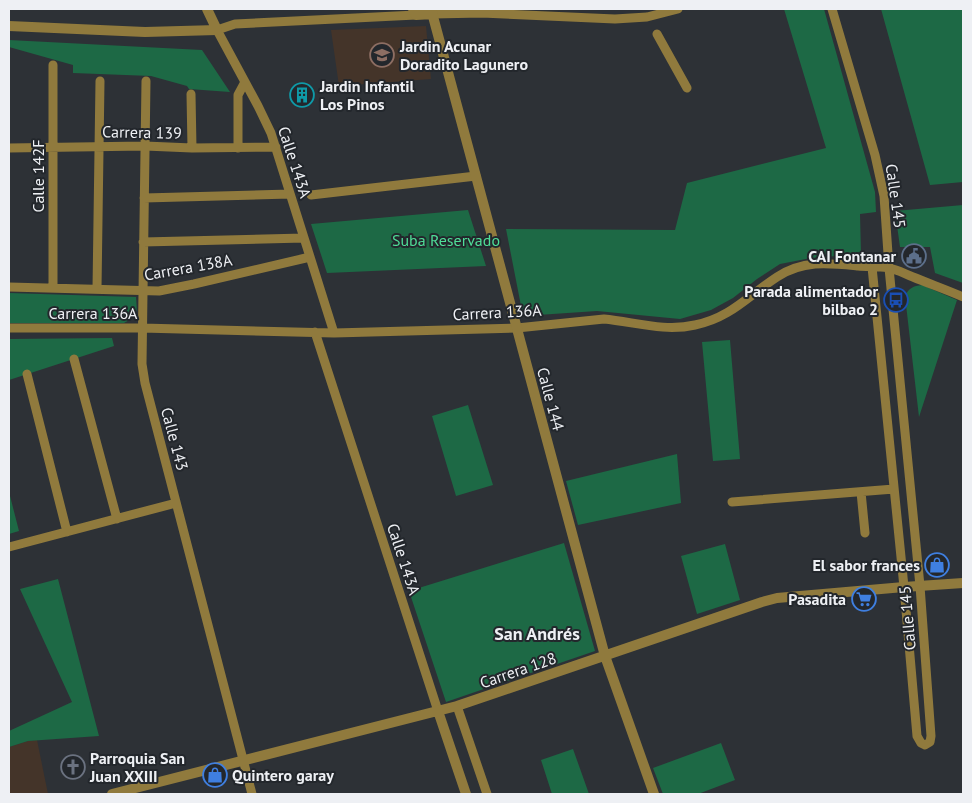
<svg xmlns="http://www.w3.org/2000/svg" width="972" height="803" font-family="'PT Sans',sans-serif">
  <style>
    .education { fill: #443429 }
    .green { fill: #1d6945 }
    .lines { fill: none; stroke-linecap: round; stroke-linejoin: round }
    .minor { stroke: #907a3d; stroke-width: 9 }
    .tertiary { stroke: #907a3d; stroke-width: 10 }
    .labels { text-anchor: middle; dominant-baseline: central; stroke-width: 4; stroke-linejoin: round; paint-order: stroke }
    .poi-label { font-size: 16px; font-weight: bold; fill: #eef0f4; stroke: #23272c; text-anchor: start }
    .street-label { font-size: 16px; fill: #eef0f4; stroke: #23272c }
    .park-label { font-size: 16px; fill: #4fde98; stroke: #23272c }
    .neighbourhood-label { font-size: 18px; font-weight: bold; fill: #eef0f4; stroke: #23272c }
  </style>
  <rect width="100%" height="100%" fill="#2d3136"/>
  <path class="education" d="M426,26L431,79L339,86L331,30Z
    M37,740L48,794H9V747L28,741Z"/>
  <path class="green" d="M784,9H824L875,192L876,212L860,214L861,254L811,258L780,264L757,279L733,298L711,310L680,319L597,311L523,316L506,229L675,230L687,183L826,148Z
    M881,9H963V182L930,185Z
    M9,40L202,50L230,92L189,89L187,86L151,76L73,73V65L9,47Z
    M963,205V283L935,273L930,247H900L895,211Z
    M468,210L486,266L327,273L311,224Z
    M922,285L957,300L919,417L905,296C909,288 913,286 922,285Z
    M9,293L136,297C137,312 139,315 124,323H9Z
    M112,338L114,346L9,380V339Z
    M730,340L740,459L713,461L702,342Z
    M468,405L493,485L456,496L432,416Z
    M677,454L681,503L578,525L566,481Z
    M9,492L19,531L9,534Z
    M564,543L595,651L446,702L409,591Z
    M725,544L740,600L697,614L681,556Z
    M58,579L99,736L28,741L9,747V731L72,702L20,589Z
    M721,743L735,780L698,794H663L653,768Z
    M573,749L589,794H552L541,760Z"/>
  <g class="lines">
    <path class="minor" d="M832,9L875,155L884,196L889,268L920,586L931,736L930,742L925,745L921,743L917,736L904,587L872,267
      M433,14L482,13L615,19L647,17L678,9
      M657,34L687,88
      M146,81L142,364L145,383L252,794
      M191,94L192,148
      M9,148L145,146L192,148L276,147
      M238,148V95L245,82
      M311,195L476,176
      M144,198L290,194
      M143,242L304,238
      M9,287L159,291L194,284L310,257
      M53,288V65
      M97,289L100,81
      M9,328H142L334,333L517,328L604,319C635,322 664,332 695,325C730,318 748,296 777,277C803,260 828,263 858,266C868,267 879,266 888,268C897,269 905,274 913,277C930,284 947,290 963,297
      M315,332L438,711
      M334,333L271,133L258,106L217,30L235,24L416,15
      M74,359L117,519
      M27,374L67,532
      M861,492L865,533
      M732,502L894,489
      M9,547L176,503
      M457,706L487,794"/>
    <path class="tertiary" d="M413,9L416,15L433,14
      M431,9L605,656L654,794
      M9,26L145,32L217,30L207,9
      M438,711L466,794
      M112,794L457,706L762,602L777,598L904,587L963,583"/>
  </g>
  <defs>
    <g id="school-ring" transform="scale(1.25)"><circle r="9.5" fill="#23272c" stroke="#8d6e63" stroke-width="1.5"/><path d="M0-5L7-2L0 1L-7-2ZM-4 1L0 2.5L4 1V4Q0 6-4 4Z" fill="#8d6e63"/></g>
    <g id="building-ring" transform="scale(1.25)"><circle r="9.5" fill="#23272c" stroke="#0f9aa8" stroke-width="1.5"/><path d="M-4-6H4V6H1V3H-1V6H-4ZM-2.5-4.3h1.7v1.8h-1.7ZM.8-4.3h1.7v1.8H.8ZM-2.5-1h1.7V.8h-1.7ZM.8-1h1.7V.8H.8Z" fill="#0f9aa8"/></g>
    <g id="civic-ring" transform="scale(1.25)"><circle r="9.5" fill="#23272c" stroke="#5c6f8a" stroke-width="1.5"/><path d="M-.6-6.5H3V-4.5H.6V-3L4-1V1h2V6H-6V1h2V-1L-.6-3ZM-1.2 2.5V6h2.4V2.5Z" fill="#5c6f8a"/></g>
    <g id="bus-ring" transform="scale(1.25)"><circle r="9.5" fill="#23272c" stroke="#1a4fb4" stroke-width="1.5"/><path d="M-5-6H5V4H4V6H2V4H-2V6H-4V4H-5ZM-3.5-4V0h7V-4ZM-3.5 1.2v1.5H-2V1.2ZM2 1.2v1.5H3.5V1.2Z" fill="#1a4fb4"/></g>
    <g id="shop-ring" transform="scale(1.25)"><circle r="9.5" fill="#23272c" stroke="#3f7fe0" stroke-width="1.5"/><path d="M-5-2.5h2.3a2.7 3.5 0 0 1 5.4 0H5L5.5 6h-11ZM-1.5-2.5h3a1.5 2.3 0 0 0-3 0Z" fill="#3f7fe0"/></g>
    <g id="supermarket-ring" transform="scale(1.25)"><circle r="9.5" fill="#23272c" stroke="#3f7fe0" stroke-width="1.5"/><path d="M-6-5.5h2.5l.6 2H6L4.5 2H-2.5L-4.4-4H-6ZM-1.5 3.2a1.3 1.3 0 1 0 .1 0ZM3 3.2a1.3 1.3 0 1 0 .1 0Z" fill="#3f7fe0"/></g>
    <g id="church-ring" transform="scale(1.25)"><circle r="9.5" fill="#23272c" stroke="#6b7280" stroke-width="1.5"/><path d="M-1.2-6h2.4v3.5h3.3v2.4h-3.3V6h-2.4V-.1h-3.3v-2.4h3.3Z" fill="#6b7280"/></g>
  </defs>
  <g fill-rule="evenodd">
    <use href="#school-ring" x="382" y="55"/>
    <use href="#building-ring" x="302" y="95"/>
    <use href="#civic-ring" x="914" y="256"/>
    <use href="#bus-ring" x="896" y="300"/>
    <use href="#shop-ring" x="937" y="565"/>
    <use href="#supermarket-ring" x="864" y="599"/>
    <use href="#church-ring" x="73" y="767"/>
    <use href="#shop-ring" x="215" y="775"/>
  </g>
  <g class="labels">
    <g class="poi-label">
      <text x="400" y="46">Jardin Acunar<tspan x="400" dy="18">Doradito Lagunero</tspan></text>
      <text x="320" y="86">Jardin Infantil<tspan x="320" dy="18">Los Pinos</tspan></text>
      <text x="896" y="256" text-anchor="end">CAI Fontanar</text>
      <text x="878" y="291" text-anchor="end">Parada alimentador<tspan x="878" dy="18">bilbao 2</tspan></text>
      <text x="920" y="565" text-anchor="end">El sabor frances</text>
      <text x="846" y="599" text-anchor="end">Pasadita</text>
      <text x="90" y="758">Parroquia San<tspan x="90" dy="18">Juan XXIII</tspan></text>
      <text x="232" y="775">Quintero garay</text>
    </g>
    <g class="street-label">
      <text transform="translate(142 132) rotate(1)">Carrera 139</text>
      <text transform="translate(295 162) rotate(72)">Calle 143A</text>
      <text transform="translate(38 176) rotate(-90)">Calle 142F</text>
      <text transform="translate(896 196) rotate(82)">Calle 145</text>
      <text transform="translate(188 267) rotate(-10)">Carrera 138A</text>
      <text transform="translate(497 312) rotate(-3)">Carrera 136A</text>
      <text x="93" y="313">Carrera 136A</text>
      <text transform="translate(551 399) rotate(75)">Calle 144</text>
      <text transform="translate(175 439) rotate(75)">Calle 143</text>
      <text transform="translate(404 559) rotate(72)">Calle 143A</text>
      <text transform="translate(907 618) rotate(-95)">Calle 145</text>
      <text transform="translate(518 670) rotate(-19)">Carrera 128</text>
    </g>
    <g class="park-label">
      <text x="446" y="240">Suba Reservado</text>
    </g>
    <g class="neighbourhood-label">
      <text x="537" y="633">San Andrés</text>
    </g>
  </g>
  <rect width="972" height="803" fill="none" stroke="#eef0f4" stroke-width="20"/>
</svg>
